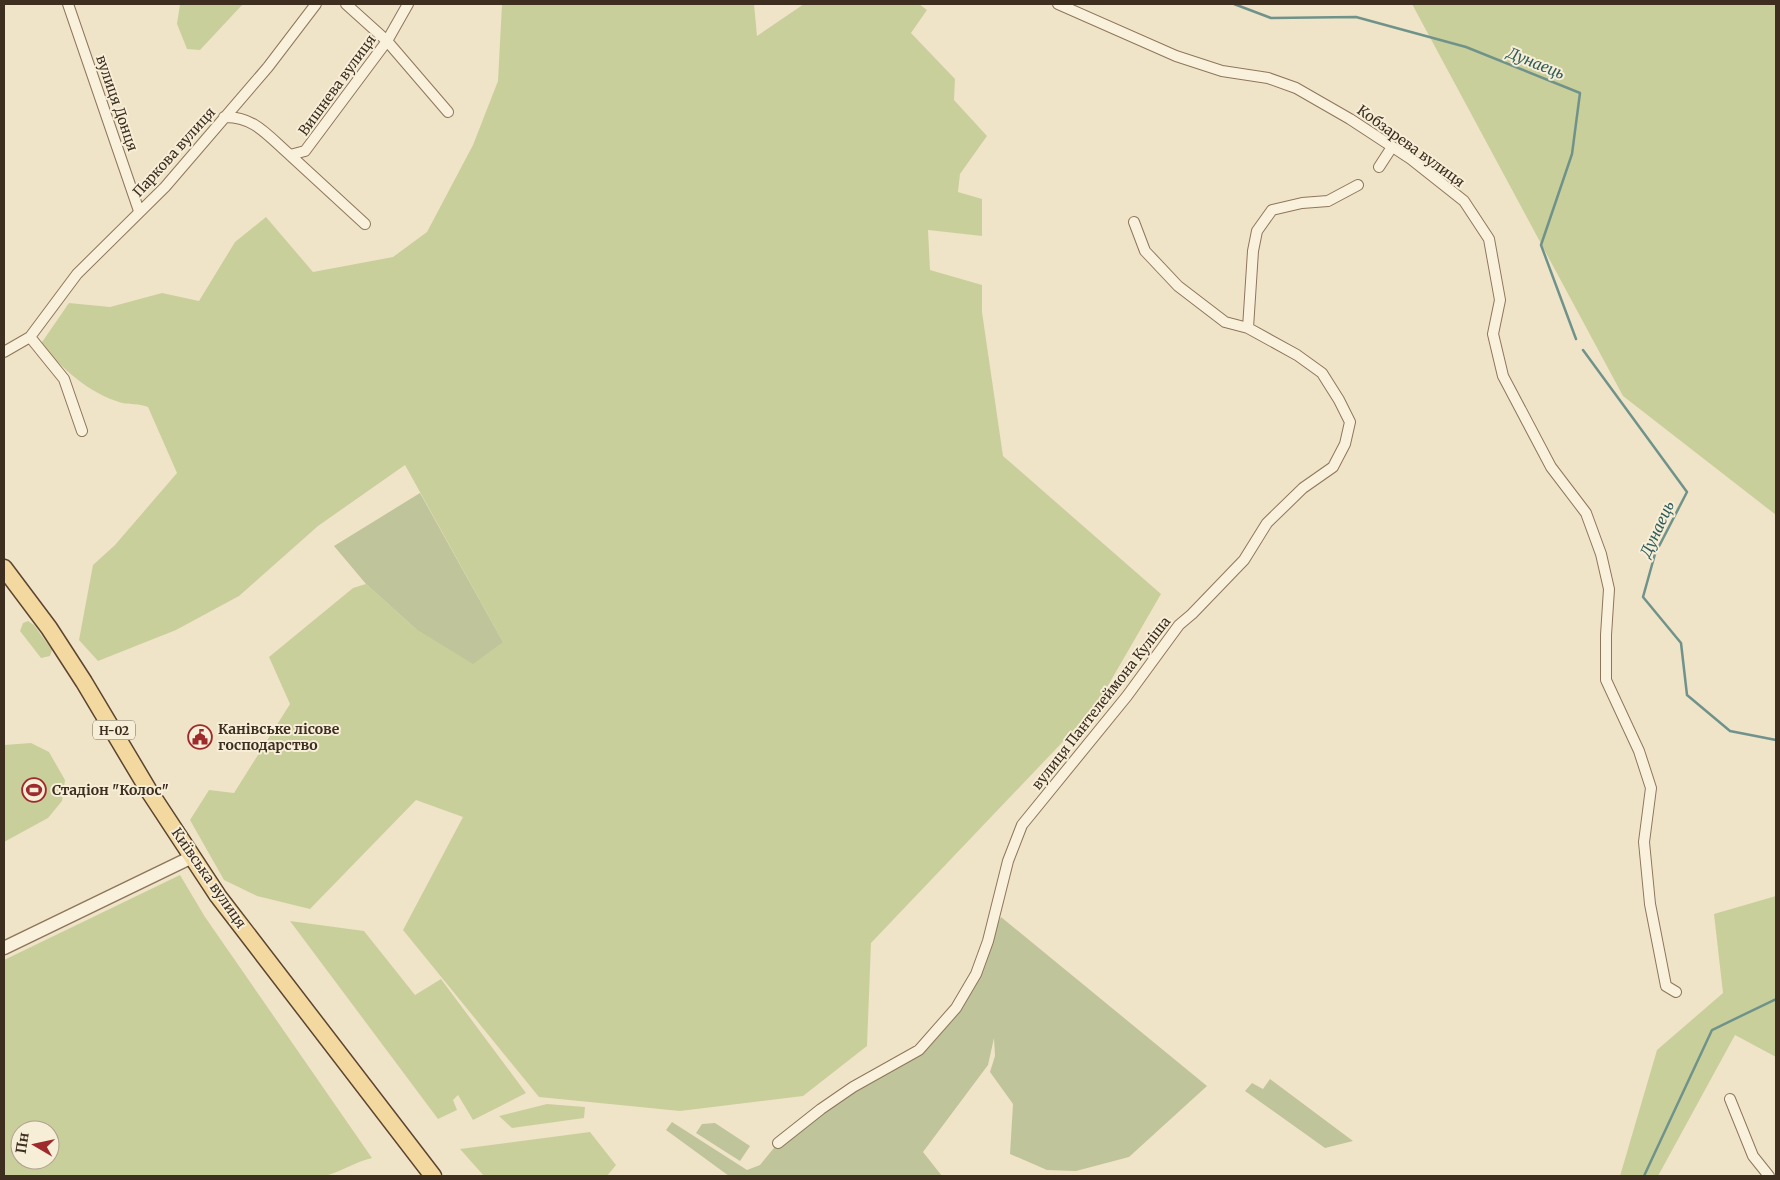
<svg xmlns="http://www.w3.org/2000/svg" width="1780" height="1180" font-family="Merriweather,serif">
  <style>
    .green { fill: #c9cf9b; fill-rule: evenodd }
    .cemetery { fill: #bfc49a }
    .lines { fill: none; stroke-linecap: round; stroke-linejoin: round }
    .stream { stroke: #6f938a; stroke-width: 2.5 }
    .minor-casing { stroke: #8d765c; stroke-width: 12 }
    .tertiary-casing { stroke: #8d765c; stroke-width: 15 }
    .primary-casing { stroke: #5b4430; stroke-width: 19 }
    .minor { stroke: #faf1dc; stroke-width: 10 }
    .tertiary { stroke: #faf1dc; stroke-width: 12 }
    .primary { stroke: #f3d9a0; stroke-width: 16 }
    .labels { text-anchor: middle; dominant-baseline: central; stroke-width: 4; stroke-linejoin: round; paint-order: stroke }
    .shield { fill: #f7eed8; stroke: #756857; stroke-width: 1 }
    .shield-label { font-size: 12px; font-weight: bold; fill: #3d2e20 }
    .street-label { font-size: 14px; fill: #3d2e20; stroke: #f7eed8 }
    .poi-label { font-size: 14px; font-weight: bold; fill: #3d2e20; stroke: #f7eed8; text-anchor: start }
    .water-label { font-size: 15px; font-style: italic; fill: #2f5d5a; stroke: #f7eed8 }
  </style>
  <rect width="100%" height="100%" fill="#f0e4c8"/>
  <path class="green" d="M180,4H243L200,50L187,49L177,24Z
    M502,4H754L757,36L804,4H919L927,10L911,33L955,79L954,100L987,136L960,174L958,192L982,199V236L928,230L930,270L982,285V312L1003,456L1161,594L1095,708L871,943L867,1046L803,1096L680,1111L539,1097L403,930L463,817L416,800L310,909L257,896L224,880L190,820L209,790L234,793L290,704L269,657L353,588L366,584L416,629L503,642L405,465L318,526L239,596L176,630L98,661L79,640L93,565L115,545L177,473L148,407C137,403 131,405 122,403C86,392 66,370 40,345L69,303L110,307L162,293L199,301L235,242L266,217L313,272L393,257L427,232L473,145L498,81Z
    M1412,4H1776V515L1623,396Z
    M28,621L34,625L52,650L50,656L41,658L20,631L23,623Z
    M31,743L49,752L65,780L62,801L48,818L4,842V745Z
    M180,875L205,917L372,1158C355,1162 342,1171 325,1176H4V960ZM20,1130H50V1160H20Z
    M1776,896V1057L1735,1035L1658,1176H1620L1657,1050L1723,993L1714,914Z
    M290,921L364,931L415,995L441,979L526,1093L473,1120L458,1095L453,1100L457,1110L438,1119Z
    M547,1104L585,1107L584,1118L512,1128L499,1116Z
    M590,1132L616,1165L607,1176H484L460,1149Z"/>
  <path class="cemetery" d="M420,493L503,642L473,664L416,629L366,584L334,546Z
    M1001,917L1207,1086L1129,1157L1076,1171L1047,1170L1010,1154L1013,1104L990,1072L995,1056L994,1038L988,1065L923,1152L942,1176H729L666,1130L672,1122L747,1170L760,1165L778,1143L821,1109L919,1050L956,1008Z
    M1270,1079L1353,1141L1325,1148L1245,1091L1252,1083L1263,1089Z
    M715,1123L750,1146L740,1161L696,1133L702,1124Z"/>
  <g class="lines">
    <path class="stream" d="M1234,4L1271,18L1356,17L1466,47L1580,93L1572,154L1541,245L1576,339
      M1583,350L1687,492L1655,554L1643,597L1681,643L1687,695L1730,731L1776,740
      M1644,1176L1712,1030L1776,999"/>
    <g class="minor-casing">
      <path id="minor" d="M68,4L139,211
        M346,4L387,41L448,112
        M1058,4L1176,56L1222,71L1268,78L1296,88L1350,119L1411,159L1464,201L1489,239L1500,300L1493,334L1503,376L1551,467L1586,513L1601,554L1609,589L1606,635V680L1639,751L1651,788L1644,842L1650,904L1666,986L1676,992
        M224,117C254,116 268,136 290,155L305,151L387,41L408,4
        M290,155L365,224
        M1379,167L1392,147
        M1248,328L1253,251L1257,231L1272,210L1302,203L1328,201L1358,185
        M30,337L64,379L82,431
        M4,352L30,337L77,274L165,187L268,67L316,4
        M1730,1099L1753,1156L1769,1176
        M778,1143L821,1109L853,1087L919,1050L956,1008L976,974L988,941L1008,861L1022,825L1127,696L1179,625L1192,614L1244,560L1267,523L1303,488L1333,467L1345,444L1350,422L1339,400L1322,373L1297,355L1248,328L1225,322L1178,286L1145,251L1134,222"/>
    </g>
    <g class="tertiary-casing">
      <path id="tertiary" d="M4,948L192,857"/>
    </g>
    <g class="primary-casing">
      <path id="primary" d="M4,568L49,628L84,682L149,791L218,896L433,1176"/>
    </g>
    <use href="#minor" class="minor"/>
    <use href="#tertiary" class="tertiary"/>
    <use href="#primary" class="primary"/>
  </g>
  <defs>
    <g id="civic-ring" transform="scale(1.25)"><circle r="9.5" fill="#f7eed8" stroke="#9e2a2b" stroke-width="1.5"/><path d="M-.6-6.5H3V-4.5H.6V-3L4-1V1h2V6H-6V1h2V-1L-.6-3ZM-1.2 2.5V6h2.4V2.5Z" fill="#9e2a2b"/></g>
    <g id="stadium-ring" transform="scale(1.25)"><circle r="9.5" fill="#f7eed8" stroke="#9e2a2b" stroke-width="1.5"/><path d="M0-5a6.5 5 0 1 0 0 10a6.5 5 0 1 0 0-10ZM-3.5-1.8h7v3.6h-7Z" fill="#9e2a2b"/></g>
  </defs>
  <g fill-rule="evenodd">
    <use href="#civic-ring" x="200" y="737"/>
    <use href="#stadium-ring" x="34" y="790"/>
  </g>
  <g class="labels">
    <rect class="shield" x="93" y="720.5" width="42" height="19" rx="4"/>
    <g class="shield-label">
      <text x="114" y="730">Н-02</text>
    </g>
    <g class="street-label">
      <text transform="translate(337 85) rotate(-54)">Вишнева вулиця</text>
      <text transform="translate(117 103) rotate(71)">вулиця Донця</text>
      <text transform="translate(1411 146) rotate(36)">Кобзарева вулиця</text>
      <text transform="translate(174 152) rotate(-48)">Паркова вулиця</text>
      <text transform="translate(1101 703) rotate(-52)">вулиця Пантелеймона Куліша</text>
      <text transform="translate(209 878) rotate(55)">Київська вулиця</text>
    </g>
    <g class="poi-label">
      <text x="218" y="729">Канівське лісове<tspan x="218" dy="16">господарство</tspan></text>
      <text x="52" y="790">Стадіон "Колос"</text>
    </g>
    <g class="water-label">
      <text transform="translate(1536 63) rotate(22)">Дунаець</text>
      <text transform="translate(1657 529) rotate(-65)">Дунаець</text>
    </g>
  </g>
  <rect width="1780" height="1180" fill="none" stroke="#3d2e20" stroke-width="10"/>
  <g transform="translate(35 1145) rotate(279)"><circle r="24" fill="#f7eed8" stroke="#ada18e"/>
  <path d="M0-4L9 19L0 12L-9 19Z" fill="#9e2a2b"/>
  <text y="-8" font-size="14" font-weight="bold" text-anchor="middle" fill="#3d2e20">Пн</text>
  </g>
</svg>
